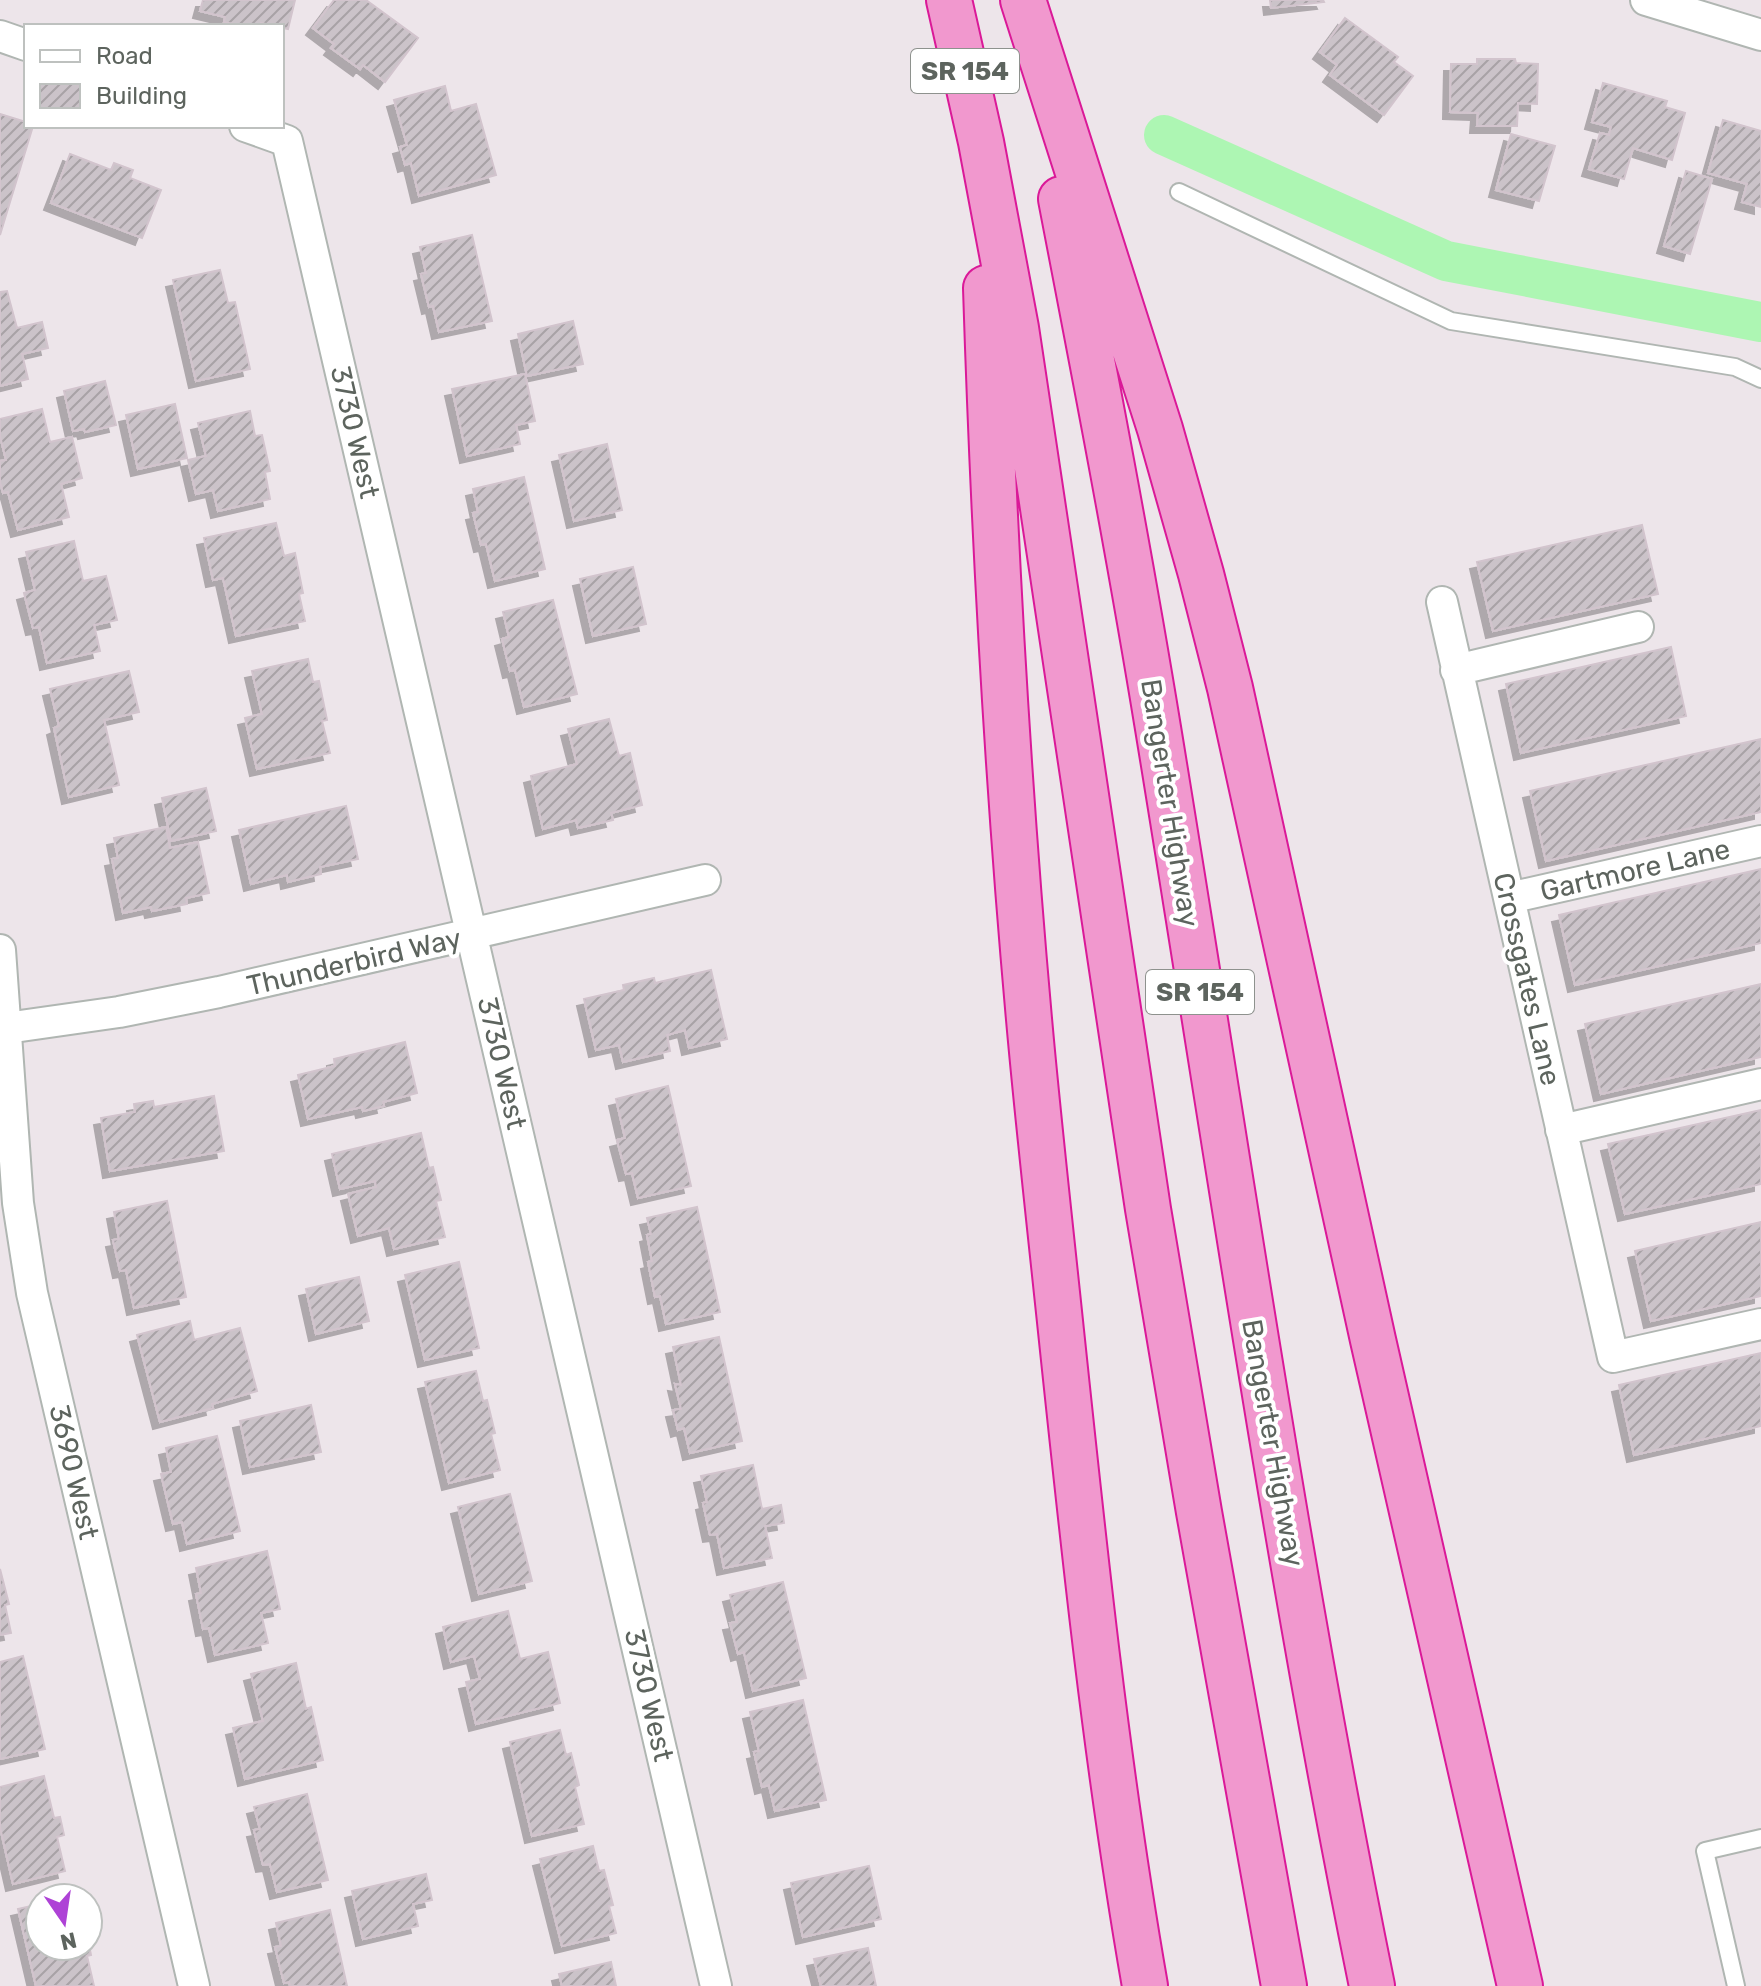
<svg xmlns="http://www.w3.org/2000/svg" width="1761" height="1986" font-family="Rubik,sans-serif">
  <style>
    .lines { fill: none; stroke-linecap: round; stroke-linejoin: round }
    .canal { stroke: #adf6b3; stroke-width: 40 }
    .building { fill: url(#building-hatch); stroke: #d2c4cd; stroke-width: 2; filter: url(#shadow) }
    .service-casing { stroke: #b0b6b2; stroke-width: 20 }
    .minor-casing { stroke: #b0b6b2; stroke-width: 34 }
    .motorway-casing { stroke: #da1998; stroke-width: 48 }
    .service { stroke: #fff; stroke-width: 16 }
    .minor { stroke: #fff; stroke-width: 30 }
    .motorway { stroke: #f198ce; stroke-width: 44 }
    .labels { text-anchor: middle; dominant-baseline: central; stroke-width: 8; stroke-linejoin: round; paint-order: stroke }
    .shield { fill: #fff; stroke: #8e928e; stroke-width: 2 }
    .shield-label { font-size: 26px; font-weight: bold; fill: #5d645e }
    .street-label { font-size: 28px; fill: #5d645e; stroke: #fff }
  </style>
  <defs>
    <pattern id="building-hatch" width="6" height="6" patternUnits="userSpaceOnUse" patternTransform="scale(2)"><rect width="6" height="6" fill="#cbc3c9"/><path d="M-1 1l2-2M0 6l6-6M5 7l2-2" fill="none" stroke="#a8a2a6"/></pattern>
    <filter id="shadow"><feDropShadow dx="-7" dy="7" stdDeviation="0" flood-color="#0004"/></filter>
  </defs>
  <rect width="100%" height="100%" fill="#ede5ea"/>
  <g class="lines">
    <path class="canal" d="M1164,135L1446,261L1761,322"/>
  </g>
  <path class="building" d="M203,0H295L288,29L261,23L260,26H243L224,22L225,17L200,11Z
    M334,0H366L418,38L385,82L363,65L360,69L331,48L334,44L313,28Z
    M1270,0H1323L1324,2L1271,8Z
    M1345,18L1398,57L1394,62L1413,76L1384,115L1330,75L1337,65L1320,52Z
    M1477,59H1515L1516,63L1538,64L1537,104L1518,103L1517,126H1477L1478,113L1450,112L1451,64H1477Z
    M1603,83L1667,101L1665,107L1685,113L1672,160L1633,148L1624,179L1589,169L1600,133L1609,135L1611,127L1592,122Z
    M445,86L451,111L476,104L496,175L419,196L411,163L405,165L400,147L407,145L394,100Z
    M0,114L26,122V126H33L0,235Z
    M1723,120L1761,131V207L1742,202L1747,184L1708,173Z
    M1511,134L1555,146L1539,201L1496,190Z
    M70,154L111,170L114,163L133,170L130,178L161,190L142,238L51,203Z
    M1686,171L1712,179L1690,254L1664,246Z
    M472,235L492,321L439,332L433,306L429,307L421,274L426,273L420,247Z
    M220,270L228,303L235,302L250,369L196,381L173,280Z
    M7,291L17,328L42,322L48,348L22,354L28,379L0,386V292Z
    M573,321L583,364L527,376L518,334Z
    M525,374L535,421L516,425L520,444L467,456L452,389Z
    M105,381L116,425L85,432L84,429L73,431L64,391Z
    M175,404L187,458L138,469L126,415Z
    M42,409L50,442L72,437L82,478L61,484L69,517L18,530L8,492L3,493L0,482V461L6,460L0,436V419Z
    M250,411L255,436L262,435L270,471L265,472L270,499L218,511L213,490L196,494L188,460L206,456L198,423Z
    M607,444L622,510L574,521L559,455Z
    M524,477L545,569L495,581L486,544L481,545L473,513L478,512L473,489Z
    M276,523L284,556L295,553L303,593L299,594L305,621L236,636L223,578L213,580L204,538Z
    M1642,525L1658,594L1493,631L1477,562Z
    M74,541L83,581L106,576L117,620L94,625L100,651L47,663L39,627L33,628L24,593L35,590L26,552Z
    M633,567L646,624L593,636L580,579Z
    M553,600L577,694L524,707L515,670L510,671L502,639L509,637L503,612Z
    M1671,647L1686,716L1521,753L1506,684Z
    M308,659L313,682L319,681L327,720L322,721L330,753L257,769L245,718L262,714L252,671Z
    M129,671L139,712L104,720L119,785L69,797L54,728L59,726L50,689Z
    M609,719L619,756L630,753L642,805L611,813L613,820L578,828L576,820L543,829L531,776L577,764L568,729Z
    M1761,739V812L1546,861L1530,791Z
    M206,788L216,831L171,841L162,798Z
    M346,806L358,859L320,867L321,874L288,882L287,875L251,884L239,830Z
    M166,827L170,848L198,842L209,893L186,898L187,904L152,911L151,907L123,913L112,859L118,858L114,838Z
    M1761,869V943L1575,985L1559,915Z
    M711,970L727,1039L689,1048L685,1030L667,1035L670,1051L623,1062L619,1045L596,1050L584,999L624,990L623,985L654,978L655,983Z
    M1761,984V1057L1601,1094L1585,1024Z
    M405,1042L417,1093L383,1102L384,1106L363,1111L362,1107L308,1119L298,1075L335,1066L334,1059Z
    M668,1086L691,1186L638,1198L632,1173L626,1174L617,1140L625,1138L616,1099Z
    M214,1096L224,1151L110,1171L101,1118L135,1112L134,1104L153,1101L154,1107Z
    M1761,1110V1184L1625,1214L1608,1144Z
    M421,1133L429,1168L433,1167L441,1200L436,1201L445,1237L394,1249L389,1228L358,1236L348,1194L376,1187L375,1181L340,1189L332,1154Z
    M167,1201L186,1297L134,1308L126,1270L120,1271L113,1240L119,1239L114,1212Z
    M697,1207L720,1312L666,1324L660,1296L655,1297L648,1262L652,1261L647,1235L651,1234L647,1218Z
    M1761,1222V1296L1651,1321L1635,1251Z
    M459,1262L479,1348L425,1360L405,1275Z
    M359,1277L369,1321L316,1334L306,1289Z
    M190,1321L194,1340L240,1328L257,1391L212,1404L213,1408L160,1422L137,1335Z
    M719,1337L742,1441L690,1453L684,1428L678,1430L673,1410L681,1409L675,1384L681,1385L673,1347Z
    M1761,1353V1426L1634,1455L1619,1385Z
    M476,1371L483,1401L487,1400L495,1433L491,1434L500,1470L449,1483L425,1382Z
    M311,1405L321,1452L250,1467L240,1421Z
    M217,1436L240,1531L187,1544L182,1522L173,1524L161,1474L171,1472L166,1448Z
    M753,1465L762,1509L781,1505L784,1523L765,1526L772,1558L724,1568L717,1534L710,1535L703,1503L707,1502L701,1476Z
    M510,1494L532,1581L479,1594L458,1507Z
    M267,1551L280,1609L261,1613L268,1643L215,1655L209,1628L203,1629L196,1594L201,1593L196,1568Z
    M0,1569L9,1604L5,1605L11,1633L0,1635Z
    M783,1582L806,1678L753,1691L744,1652L738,1654L730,1623L737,1622L730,1595Z
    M508,1611L520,1659L548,1652L560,1703L476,1724L466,1682L480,1679L474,1656L451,1662L443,1627Z
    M23,1656L45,1749L0,1759V1662Z
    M296,1663L306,1709L311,1707L323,1760L245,1779L233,1728L263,1721L251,1674Z
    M803,1700L826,1800L775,1811L769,1785L762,1787L754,1752L759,1751L750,1712Z
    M560,1730L566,1755L571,1753L579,1785L575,1787L584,1824L532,1836L510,1742Z
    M44,1776L54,1818L60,1817L64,1835L57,1837L65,1871L13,1884L0,1827V1787Z
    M307,1794L328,1880L277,1892L270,1864L263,1865L254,1830L260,1829L254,1807Z
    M593,1846L599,1871L604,1870L613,1905L609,1906L616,1933L562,1946L540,1859Z
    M869,1866L881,1919L803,1937L791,1883Z
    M426,1874L432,1900L413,1904L418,1926L363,1939L352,1891Z
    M40,1904V1946H88V1940L91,1955L87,1956L94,1986H36L18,1909Z
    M330,1910L347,1986H290L289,1982L284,1983L275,1947L281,1946L276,1923Z
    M868,1948L876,1986H821L814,1959Z
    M611,1962L616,1986H562L559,1974Z"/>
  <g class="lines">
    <g class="service-casing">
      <path id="service" d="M1179,192L1451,321L1735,367L1761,379
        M1736,1986L1705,1851L1761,1838"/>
    </g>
    <g class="minor-casing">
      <path id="minor" d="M1646,0L1761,35
        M0,36L26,45
        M245,126L287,141L716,1986
        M1442,602L1613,1357L1761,1324
        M1456,670L1638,627
        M1509,898L1761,841
        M0,950L18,1203L32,1293L194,1986
        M0,1029L119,1012L219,992L705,880
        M1561,1130L1761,1084"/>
    </g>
    <g class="motorway-casing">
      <path id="motorway" d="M949,0L981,142L1016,328L1148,1209L1199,1512L1284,1986
        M1023,0L1160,429L1201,574L1230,688L1373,1340L1520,1986
        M1061,199C1095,375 1129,551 1158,728C1227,1148 1287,1569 1372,1986
        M986,288C994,539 1008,791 1031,1041C1040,1138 1051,1235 1061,1331C1084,1550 1107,1769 1145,1986"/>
    </g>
    <use href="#service" class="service"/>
    <use href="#minor" class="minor"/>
    <use href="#motorway" class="motorway"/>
  </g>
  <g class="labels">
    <g class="shield">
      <rect x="911" y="49" width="108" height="44" rx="6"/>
      <rect x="1146" y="970" width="108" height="44" rx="6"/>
    </g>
    <g class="shield-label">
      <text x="965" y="71">SR 154</text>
      <text x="1200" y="992">SR 154</text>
    </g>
    <g class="street-label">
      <text transform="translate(355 432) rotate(77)">3730 West</text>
      <text transform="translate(1170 803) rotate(81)">Bangerter Highway</text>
      <text transform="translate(1635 870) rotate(-13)">Gartmore Lane</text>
      <text transform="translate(354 962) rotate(-13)">Thunderbird Way</text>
      <text transform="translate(1527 979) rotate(77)">Crossgates Lane</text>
      <text transform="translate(502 1063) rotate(77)">3730 West</text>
      <text transform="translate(1273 1443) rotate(80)">Bangerter Highway</text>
      <text transform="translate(74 1472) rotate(77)">3690 West</text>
      <text transform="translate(649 1695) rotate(77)">3730 West</text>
    </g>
  </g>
  <rect x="24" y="24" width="260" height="104" fill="#ffffff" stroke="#bec1bf" stroke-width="2"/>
  <rect x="40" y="50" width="40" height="12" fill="#ffffff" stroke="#bec1bf" stroke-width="2"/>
  <text x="96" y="64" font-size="24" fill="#5d645e">Road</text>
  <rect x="40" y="84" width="40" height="24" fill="url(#building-hatch)" stroke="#bec1bf" stroke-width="2"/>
  <text x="96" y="104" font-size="24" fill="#5d645e">Building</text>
  <g transform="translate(64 1922) rotate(167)"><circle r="38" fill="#ffffff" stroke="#bec1bf" stroke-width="2"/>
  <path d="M0-6L14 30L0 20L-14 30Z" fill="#ae42d6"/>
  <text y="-12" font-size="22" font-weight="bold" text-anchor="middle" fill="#5d645e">N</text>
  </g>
</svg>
